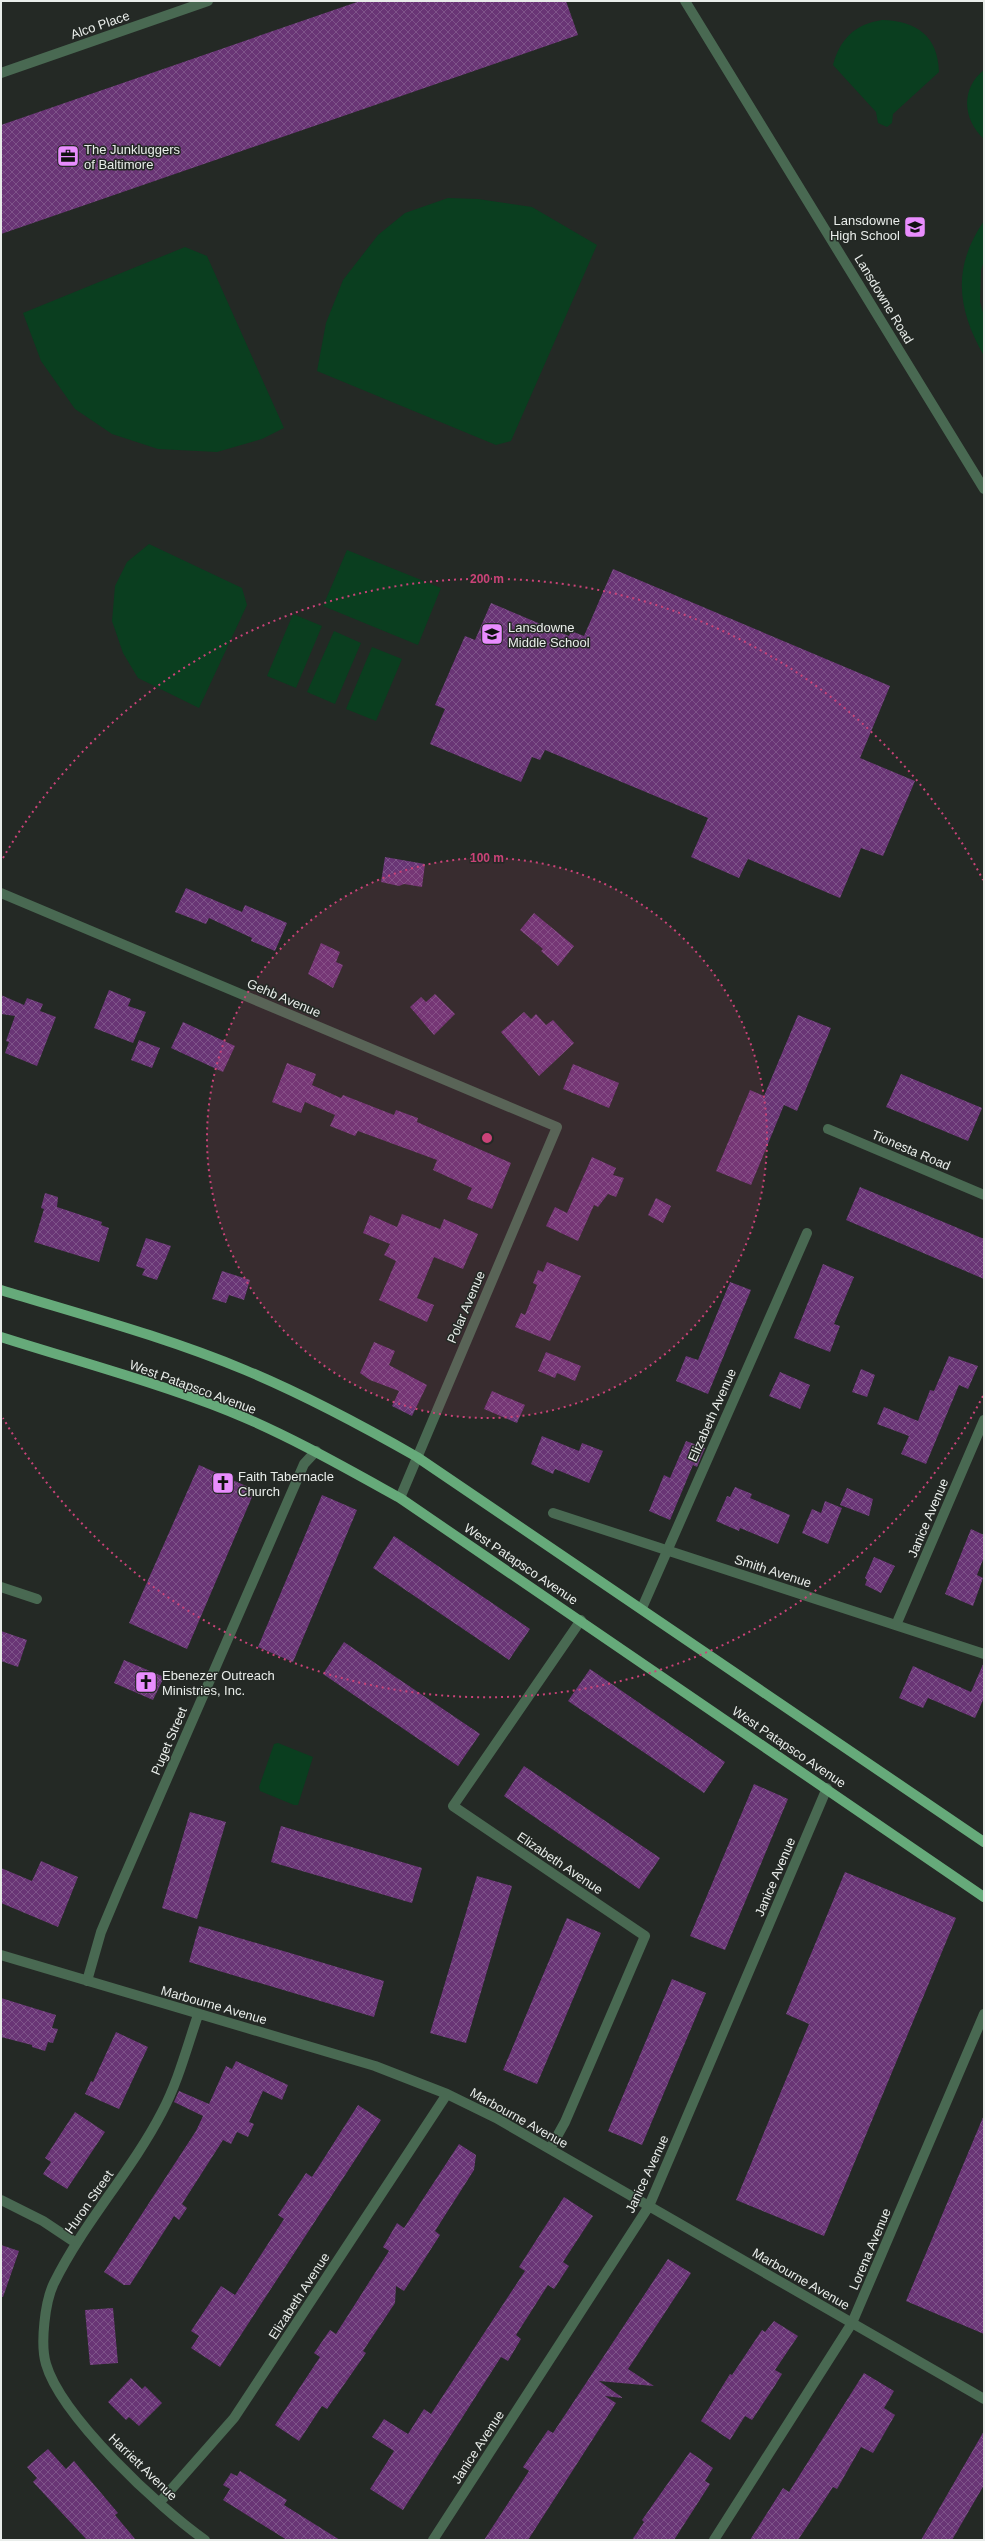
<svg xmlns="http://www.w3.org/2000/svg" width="985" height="2541" font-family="Arial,sans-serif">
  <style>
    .park { fill: #0a3e1f }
    .building { fill: url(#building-cross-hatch) }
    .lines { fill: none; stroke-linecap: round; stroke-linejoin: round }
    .minor { stroke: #496952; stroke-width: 10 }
    .major { stroke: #66aa7a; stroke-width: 10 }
    .ring { fill: none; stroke: #ca4378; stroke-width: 2; stroke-dasharray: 2 4 }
    .labels { text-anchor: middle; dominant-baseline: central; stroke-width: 3; stroke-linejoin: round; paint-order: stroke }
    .street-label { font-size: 13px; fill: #e9edea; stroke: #242925 }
    .poi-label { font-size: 13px; fill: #e9edea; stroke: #242925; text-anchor: start }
    .centre { fill: #ca4378; stroke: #242925; stroke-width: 2 }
    .ring-label { font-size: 12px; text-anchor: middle; font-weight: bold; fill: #ca4378; stroke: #242925; stroke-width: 3; stroke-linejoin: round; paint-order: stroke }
  </style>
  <defs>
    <pattern id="building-cross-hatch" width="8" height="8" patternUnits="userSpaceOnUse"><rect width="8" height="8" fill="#693575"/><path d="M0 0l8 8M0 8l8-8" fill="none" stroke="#7e5389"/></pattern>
  </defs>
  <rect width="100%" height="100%" fill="#242925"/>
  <path class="park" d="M882,20C917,21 938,36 939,72L893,114L892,123L887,127L878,123L876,112L833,65C840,39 855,24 882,20Z
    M984,70V139C963,120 960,89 984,70Z
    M448,198L478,199L532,207L597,245L511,441L496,445L317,371L326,323L343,280L378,235L405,213Z
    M984,221V261L981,270L980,302L984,316V356C957,309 952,267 984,221Z
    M185,247L207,256L284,428L262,439L217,452L158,449L112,434L75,409L41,361L23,313Z
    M149,544L242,588L247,605L199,708L138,678L123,653L112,621L115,586L127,562Z
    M347,550L441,588L418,645L323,606Z
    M293,614L322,626L296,688L267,676Z
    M334,631L361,643L335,704L307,692Z
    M372,647L402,659L376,721L346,709Z
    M278,1743L313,1757L298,1805H294L260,1791L259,1787L274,1744Z"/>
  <path class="building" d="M360,1H566L578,35L1,234V125Z
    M613,569L890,686L860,758L915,781L883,856L861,848L840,898L748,859L739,878L691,857L708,818L545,750L540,760L532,757L521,782L430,744L445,709L435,705L465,636L475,640L491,603L569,636L571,631L584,636Z
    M385,857L425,864L422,887L404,884L399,886L381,882Z
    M186,888L242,912L245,905L287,923L275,951L251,941L252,938L209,918L206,924L175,912Z
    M534,913L574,946L558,966L541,951L543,949L520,930Z
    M321,943L340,952L336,962L343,965L333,988L308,974Z
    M109,990L131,999L128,1006L146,1012L133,1043L94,1028Z
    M435,994L455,1014L434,1035L410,1007L421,997L426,1002Z
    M1,995L24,1005L27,998L43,1004L40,1011L56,1017L37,1066L5,1053L9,1042L6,1041L15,1016L1,1014Z
    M524,1012L531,1019L536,1014L546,1025L553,1020L574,1043L539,1076L501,1032Z
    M798,1015L831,1028L797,1111L784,1105L751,1185L716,1171L750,1090L764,1096Z
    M183,1022L235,1046L223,1072L171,1048Z
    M139,1040L160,1048L152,1068L131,1060Z
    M287,1063L316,1074L312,1085L341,1098L343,1095L394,1115L396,1110L418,1118L417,1122L511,1163L492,1209L467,1199L472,1188L433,1170L437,1160L358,1131L355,1136L330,1126L335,1115L305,1102L301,1113L272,1102Z
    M573,1064L619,1083L609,1108L563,1089Z
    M901,1074L982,1108L968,1141L886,1107Z
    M592,1157L616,1168L613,1175L624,1178L616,1197L608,1194L598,1207L594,1205L578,1241L546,1226L555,1207L567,1213Z
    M860,1187L984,1239V1279L846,1220Z
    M45,1193L58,1197L57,1207L102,1222L101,1225L109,1228L99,1262L34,1242L44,1209L41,1208Z
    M656,1198L671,1206L663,1223L648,1215Z
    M402,1214L440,1229L444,1219L478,1234L463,1269L434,1257L417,1298L434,1305L427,1322L379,1300L396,1261L384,1255L390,1244L363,1233L370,1215L397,1227Z
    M146,1238L171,1246L157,1280L142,1275L145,1269L136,1266Z
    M547,1262L581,1276L550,1341L515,1327L521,1313L525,1315L537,1285L533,1283L538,1270L543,1272Z
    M823,1264L854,1277L834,1324L840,1326L830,1352L794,1338Z
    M222,1271L250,1280L244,1300L229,1295L226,1303L212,1299Z
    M730,1282L751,1290L708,1394L676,1381L686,1356L698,1360Z
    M374,1342L395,1351L389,1365L427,1385L412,1416L392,1406L399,1391L370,1380L360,1373Z
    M546,1352L581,1366L575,1381L557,1373L555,1378L538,1371Z
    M949,1356L978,1366L968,1389L959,1385L926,1464L901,1454L909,1436L877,1424L884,1407L918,1421L930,1390L934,1391Z
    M861,1369L875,1375L867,1397L852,1392Z
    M780,1372L810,1385L800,1409L769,1396Z
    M492,1391L525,1405L517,1423L484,1409Z
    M542,1436L579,1451L582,1443L603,1451L589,1483L555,1469L553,1474L531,1464Z
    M686,1441L705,1448L697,1467L693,1465L670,1520L649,1511L664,1475L670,1478Z
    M199,1465L255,1490L187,1649L129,1623Z
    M735,1487L752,1494L750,1498L790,1515L778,1544L740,1528L739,1531L716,1521L727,1496L730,1497Z
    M847,1488L873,1499L869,1516L840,1505Z
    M322,1495L357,1510L293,1662L258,1647Z
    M825,1501L842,1508L828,1544L802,1533L812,1509L821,1513Z
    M971,1529L984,1535V1557L977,1575L983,1578L973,1606L945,1594Z
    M394,1536L530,1629L509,1660L373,1568Z
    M874,1557L895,1566L881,1593L865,1585L867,1580L865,1578Z
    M1,1631L27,1640L18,1667L1,1661Z
    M344,1642L480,1734L458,1766L323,1674Z
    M124,1660L164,1677L153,1700L114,1683Z
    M984,1662V1698L975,1718L928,1698L923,1708L899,1698L913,1666L971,1692Z
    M590,1669L725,1762L704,1793L568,1701Z
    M524,1766L660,1858L639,1889L504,1796Z
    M754,1784L788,1799L725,1950L690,1936Z
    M190,1812L226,1822L197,1919L162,1908Z
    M281,1826L422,1868L412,1903L271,1862Z
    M41,1861L78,1877L58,1927L1,1903V1868L32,1881Z
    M845,1872L956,1918L824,2236L736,2200L809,2024L786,2014Z
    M477,1876L512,1886L466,2043L430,2033Z
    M567,1918L601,1933L537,2084L503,2070Z
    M199,1926L384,1981L374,2017L189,1962Z
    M672,1979L706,1993L642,2145L608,2131Z
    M1,1998L56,2015L52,2028L58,2029L53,2043L48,2042L45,2051L32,2047V2045L1,2037Z
    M116,2032L148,2047L119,2109L85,2094L91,2081L93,2082Z
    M236,2061L288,2085L282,2100L263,2091L249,2122L254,2124L248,2137L237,2132L231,2144L223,2140L182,2204L187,2208L179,2220L174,2216L130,2285H124L104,2272L196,2131L203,2116L174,2102L179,2091L209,2104L226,2066L232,2069Z
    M358,2105L381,2120L220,2367L191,2348L199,2336L191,2331L221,2286L235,2295L284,2219L278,2215L306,2173L312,2177Z
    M75,2112L105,2132L67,2189L43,2174L51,2162L45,2158Z
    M984,2115V2334L906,2301Z
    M459,2144L476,2155L474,2170L435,2231L440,2235L404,2291L396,2286L395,2303L363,2351L366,2353L327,2409L322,2406L299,2441L275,2425L320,2357L314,2353L330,2330L336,2334L389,2251L383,2247L397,2223L404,2228Z
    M564,2197L593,2216L563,2262L569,2266L554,2289L548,2285L516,2335L521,2339L508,2361L501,2357L403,2510L370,2489L394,2451L372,2437L384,2419L408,2434L424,2409L431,2414L525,2271L519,2267Z
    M1,2245L19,2251L3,2297H1Z
    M668,2259L691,2273L628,2369L654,2386L599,2381L623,2398L605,2396L616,2403L528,2540H484L529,2471L523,2467L548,2430L553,2433Z
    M113,2308L118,2363L90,2365L85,2310Z
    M774,2321L798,2336L775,2370L782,2374L774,2387L752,2420L745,2416L730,2440L701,2421L730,2374L732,2375L762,2330L765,2332Z
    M864,2373L894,2391L884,2408L895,2415L873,2453L861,2447L837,2489L833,2487L798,2540H750L783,2488L789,2492Z
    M131,2378L142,2389L145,2386L162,2403L139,2426L129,2417L126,2420L108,2402Z
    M984,2431V2485L952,2540H921Z
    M48,2449L66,2469L74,2461L118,2513L115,2515L136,2540H87L33,2482L37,2478L27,2467Z
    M690,2452L713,2468L705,2481L710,2484L674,2540H632L644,2522L642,2520Z
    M240,2471L287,2500L284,2505L340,2540H287L223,2500L230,2489L223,2485L231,2473L237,2476Z"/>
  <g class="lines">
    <path class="minor" d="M685,1L984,489
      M1,73L208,1
      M1,893L557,1127L400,1498
      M828,1129L984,1195
      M553,1513L984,1654
      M1,1587L37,1599
      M642,1608L807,1233
      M896,1625L984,1420
      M1,1955L375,2066L447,2094L496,2118L984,2399
      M87,1981L101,1932L119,1889L304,1464L316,1451
      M198,2015C187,2047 178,2082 162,2112C131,2172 84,2222 54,2283C45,2301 40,2344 46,2364C61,2416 159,2508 205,2540
      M550,2149L565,2122L645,1936L453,1806L581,1620
      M1,2200L43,2221L76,2243
      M160,2502L234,2418L447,2094
      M433,2540L649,2206L827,1788
      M714,2540L852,2323L984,2014"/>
    <path class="major" d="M1,1290C83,1315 166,1337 245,1370C305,1395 361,1425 417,1457L984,1842
      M1,1337C77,1361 155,1382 229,1411C288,1435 344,1467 400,1498L984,1897"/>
  </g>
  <circle cx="487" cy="1138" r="280" fill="#ca4378" fill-opacity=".12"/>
  <g class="ring">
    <circle cx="487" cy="1138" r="280"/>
    <path d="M983 1396A559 559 0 0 1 3 1418M3 858A559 559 0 0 1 983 880"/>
  </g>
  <defs>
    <g id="office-square" transform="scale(1.15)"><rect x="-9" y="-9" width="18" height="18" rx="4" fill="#e98dfe" stroke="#242925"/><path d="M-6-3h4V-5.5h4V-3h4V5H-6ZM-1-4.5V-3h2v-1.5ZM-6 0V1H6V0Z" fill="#111"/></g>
    <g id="school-square" transform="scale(1.15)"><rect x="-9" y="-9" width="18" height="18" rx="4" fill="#e98dfe" stroke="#242925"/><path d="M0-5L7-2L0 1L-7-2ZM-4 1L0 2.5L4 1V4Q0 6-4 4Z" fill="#111"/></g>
    <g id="church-square" transform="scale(1.15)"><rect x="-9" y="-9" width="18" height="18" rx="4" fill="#e98dfe" stroke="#242925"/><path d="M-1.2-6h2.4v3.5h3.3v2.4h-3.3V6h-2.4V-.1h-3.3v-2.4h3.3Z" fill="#111"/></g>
  </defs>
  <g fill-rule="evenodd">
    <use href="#office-square" x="68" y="156"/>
    <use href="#school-square" x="915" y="227"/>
    <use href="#school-square" x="492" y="634"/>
    <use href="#church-square" x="223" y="1483"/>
    <use href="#church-square" x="146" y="1682"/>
  </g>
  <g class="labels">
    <g class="street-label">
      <text transform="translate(100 25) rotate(-19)">Alco Place</text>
      <text transform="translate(884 299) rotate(59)">Lansdowne Road</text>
      <text transform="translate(284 998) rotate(23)">Gehb Avenue</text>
      <text transform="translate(911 1150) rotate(23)">Tionesta Road</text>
      <text transform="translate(466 1307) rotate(-67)">Polar Avenue</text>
      <text transform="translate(193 1387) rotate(20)">West Patapsco Avenue</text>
      <text transform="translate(712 1415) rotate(-66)">Elizabeth Avenue</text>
      <text transform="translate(928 1518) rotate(-67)">Janice Avenue</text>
      <text transform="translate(521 1564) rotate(34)">West Patapsco Avenue</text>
      <text transform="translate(773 1571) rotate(18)">Smith Avenue</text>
      <text transform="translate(169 1741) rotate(-67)">Puget Street</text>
      <text transform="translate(789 1747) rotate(34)">West Patapsco Avenue</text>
      <text transform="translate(560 1863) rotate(34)">Elizabeth Avenue</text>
      <text transform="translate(775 1877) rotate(-67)">Janice Avenue</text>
      <text transform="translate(214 2005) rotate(16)">Marbourne Avenue</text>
      <text transform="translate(519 2118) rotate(29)">Marbourne Avenue</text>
      <text transform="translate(647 2174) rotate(-65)">Janice Avenue</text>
      <text transform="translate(89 2202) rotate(-55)">Huron Street</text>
      <text transform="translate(870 2249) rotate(-67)">Lorena Avenue</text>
      <text transform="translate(801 2279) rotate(30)">Marbourne Avenue</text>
      <text transform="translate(299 2296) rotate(-57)">Elizabeth Avenue</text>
      <text transform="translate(478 2447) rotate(-57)">Janice Avenue</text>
      <text transform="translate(143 2467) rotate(44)">Harriett Avenue</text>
    </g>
    <g class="poi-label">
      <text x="84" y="149">The Junkluggers<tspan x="84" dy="15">of Baltimore</tspan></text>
      <text x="900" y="220" text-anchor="end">Lansdowne<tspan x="900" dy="15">High School</tspan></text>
      <text x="508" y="627">Lansdowne<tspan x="508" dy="15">Middle School</tspan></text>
      <text x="238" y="1476">Faith Tabernacle<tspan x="238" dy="15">Church</tspan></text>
      <text x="162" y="1675">Ebenezer Outreach<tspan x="162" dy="15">Ministries, Inc.</tspan></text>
    </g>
  </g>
  <circle cx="487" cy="1138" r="6" class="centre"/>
  <g class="ring-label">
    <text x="487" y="583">200 m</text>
    <text x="487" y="862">100 m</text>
  </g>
  <rect width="985" height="2541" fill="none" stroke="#e9edea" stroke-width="4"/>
</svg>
